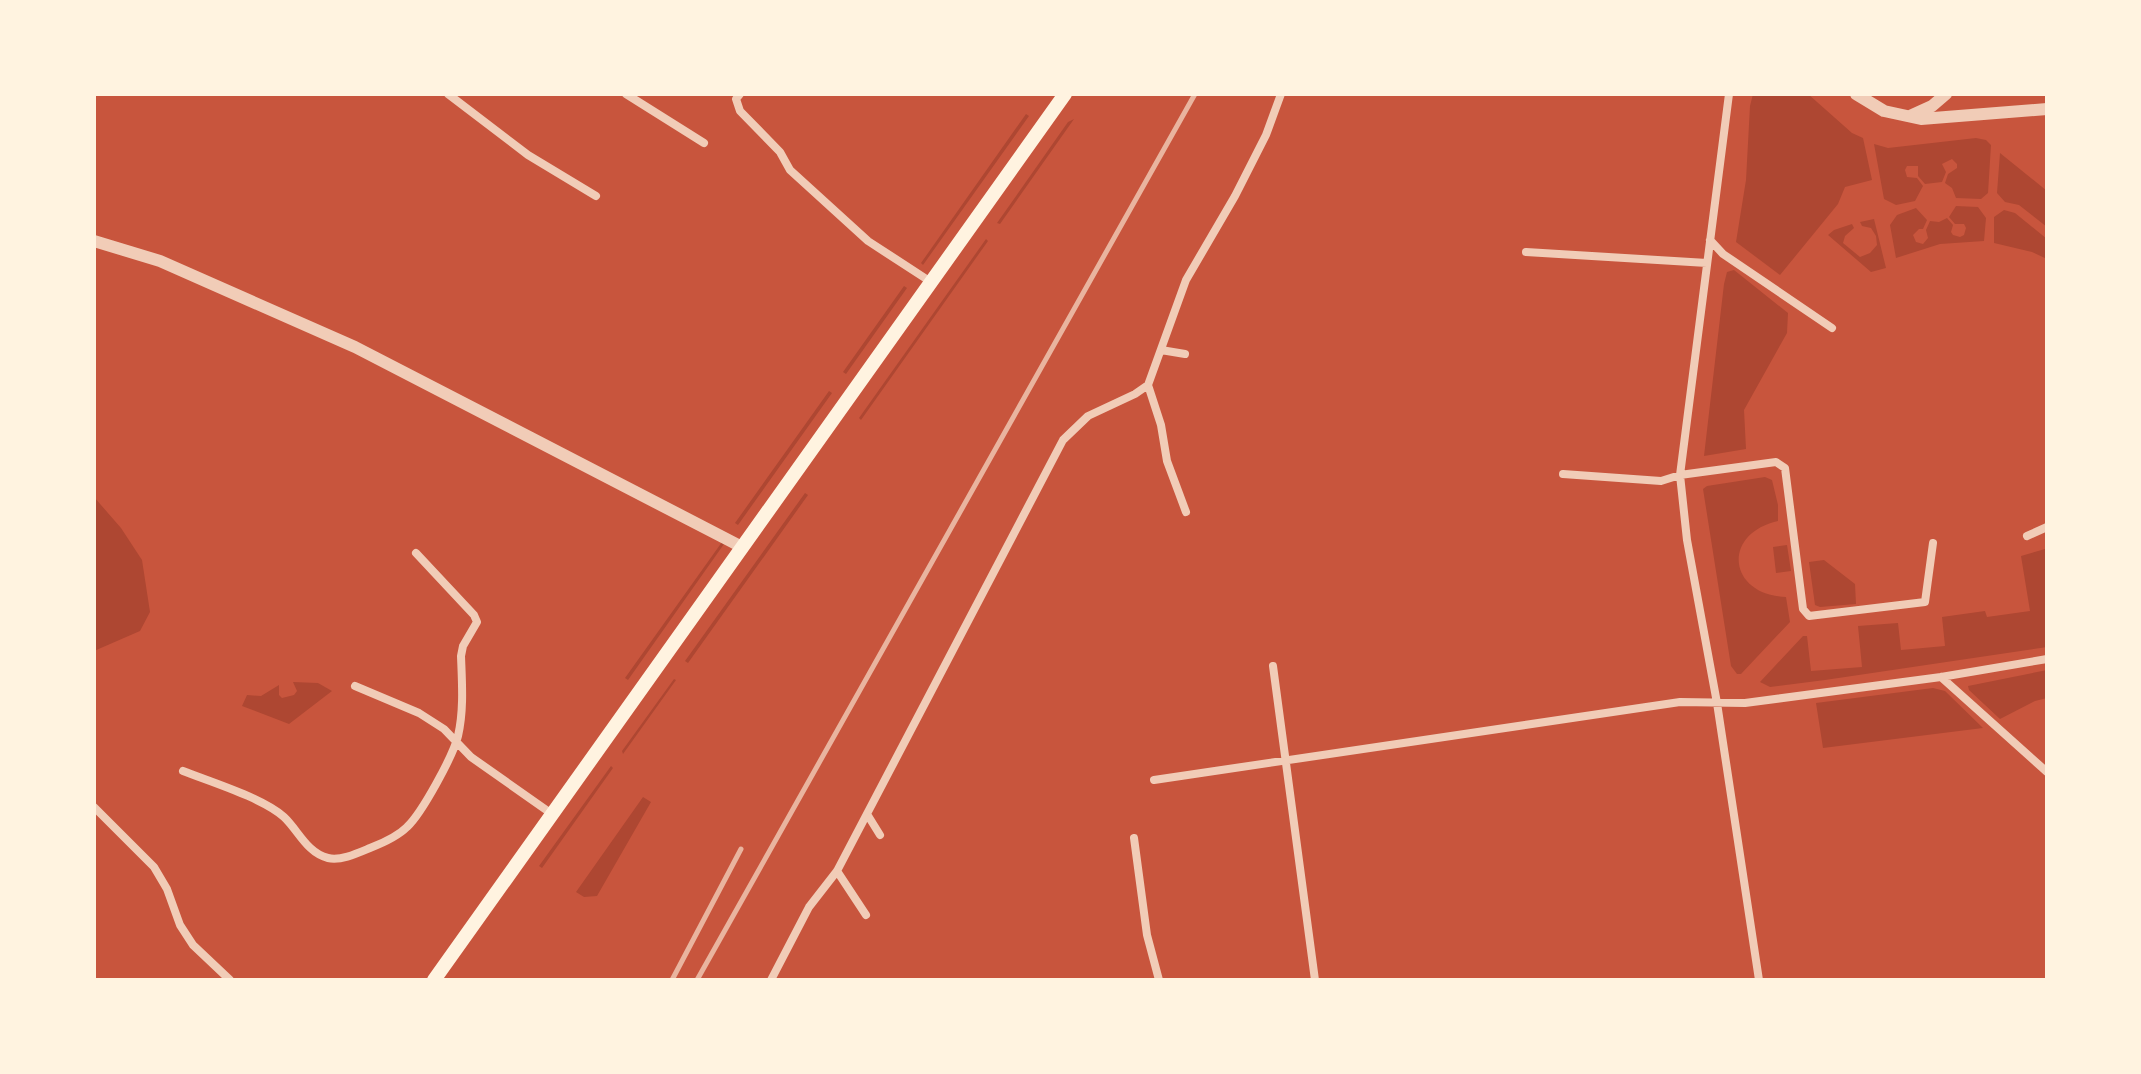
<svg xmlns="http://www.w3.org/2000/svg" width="2141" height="1074" font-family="'Nunito Sans',sans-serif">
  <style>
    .green { fill: #ae4732 }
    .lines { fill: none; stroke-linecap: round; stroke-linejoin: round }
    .minor { stroke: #f1ccb7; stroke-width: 8 }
    .tertiary { stroke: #f1ccb7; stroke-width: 12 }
    .secondary { stroke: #fff3e0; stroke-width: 14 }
    .rail { stroke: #e9b49f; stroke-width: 5 }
  </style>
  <rect width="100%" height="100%" fill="#c8553d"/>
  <path class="green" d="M1753,94H1808L1852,133L1863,138L1872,180L1845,187L1838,204L1780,275L1736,242L1746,180L1750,106Z
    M1026,114L1029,116L923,265L921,263Z
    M1074,119L1000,224L997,223L1068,122Z
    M1976,138L1986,140L1991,145L1988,193L1981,199L1956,198L1952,188L1945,183L1948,174L1957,168V164L1952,159L1942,164L1946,172L1942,182L1925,184L1918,176V166H1907L1905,170L1907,177L1917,178L1923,186L1915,201L1896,205L1884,199L1874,144L1888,148Z
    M2000,153L2047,191V227L2019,205L2005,202L1997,193Z
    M1956,206L1978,207L1986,218L1984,241L1940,244L1896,258L1890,225L1897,215L1916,208L1927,220L1923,229H1919L1913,235L1916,242L1923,244L1928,238L1926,230L1930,221L1939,222L1947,218L1953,225L1951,232L1953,235L1960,237L1964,235L1966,228L1964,224H1955L1949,217Z
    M2004,210L2015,213L2047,239V259L2032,252L1994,243V217Z
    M1874,219L1886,268L1871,272L1828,235L1834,230L1852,224L1854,228L1845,236L1843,243L1860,257L1870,253L1877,245L1876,236L1871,228L1862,226L1860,222Z
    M986,239L988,241L861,420L859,418Z
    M1734,270L1788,313L1787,333L1744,410L1746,449L1704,456L1724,284L1727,272Z
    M904,286L907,288L846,374L843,372Z
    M829,391L832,393L738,525L735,523Z
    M1765,477L1772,480L1778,505V521C1721,534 1728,595 1786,597L1790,622L1741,674H1737L1731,666L1703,489L1707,486Z
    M805,493L808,495L688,663L685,661Z
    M94,497L121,528L142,560L150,612L140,631L94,651Z
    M722,542L724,544L628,680L625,678Z
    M1787,545L1791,571L1776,573L1773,547Z
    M2045,549L2047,551V647L1825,680L1770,687L1760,682L1803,636H1807L1811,671L1862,667L1858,626L1898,623L1901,650L1945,646L1942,617L1985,611L1987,617L2030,611L2021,556Z
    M1824,560L1855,584L1856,604L1820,607L1815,605L1809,562Z
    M2047,670V698L2035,701L2000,719L1969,690L1968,686Z
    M674,679L676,680L623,754L622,751Z
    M293,682L318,683L332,691L289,724L242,706L247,695L261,696L279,685V695L282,698L294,695L297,691Z
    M1933,688L1945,691L1983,728L1823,748L1816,703Z
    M611,766L613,768L542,868L539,866Z
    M643,797L651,802L597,896L584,897L576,892Z"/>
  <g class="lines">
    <path class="minor" d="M448,94L528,155L596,196
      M626,94L704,143
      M740,94L736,99L740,111L780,152L790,170L868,241L931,282
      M1729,94L1680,475L1687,540L1717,703L1759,980
      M1710,240L1723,254L1832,328
      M1526,252L1707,263
      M1161,350L1185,354
      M1148,385L1161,425L1167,461L1186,512
      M1563,474L1661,481L1680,475L1776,462L1785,468L1803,609L1809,616L1925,602L1933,543
      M2027,536L2047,527
      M1273,666L1315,980
      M1941,677L2047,772
      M355,686L419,713L444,729L471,757L552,814
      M183,771C211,782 263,798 284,817C298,830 307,853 328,858C341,861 358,853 370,848C383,843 397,837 407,827C422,813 453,756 458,736C464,710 462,683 461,656L463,646L477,622L474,615L416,553
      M1154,780L1680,702L1745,703L1941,677L2047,659
      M94,807L154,867L167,889L180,925L193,945L230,980
      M867,814L880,835
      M1134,838L1147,935L1159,980
      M837,871L866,915
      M771,980L809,907L837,871L1063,440L1088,416L1135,394L1148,385L1186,280L1235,196L1266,135L1281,94"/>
    <path class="tertiary" d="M1856,94L1884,111L1921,119L2047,109
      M1910,116L1932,106L1946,94
      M94,241L160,261L355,347L742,547"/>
    <path class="secondary" d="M434,980L1065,94"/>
    <path class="rail" d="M672,980L741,849
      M697,980L1195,94"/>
  </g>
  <rect width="2141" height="1074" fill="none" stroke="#fff3e0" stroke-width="192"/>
</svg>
